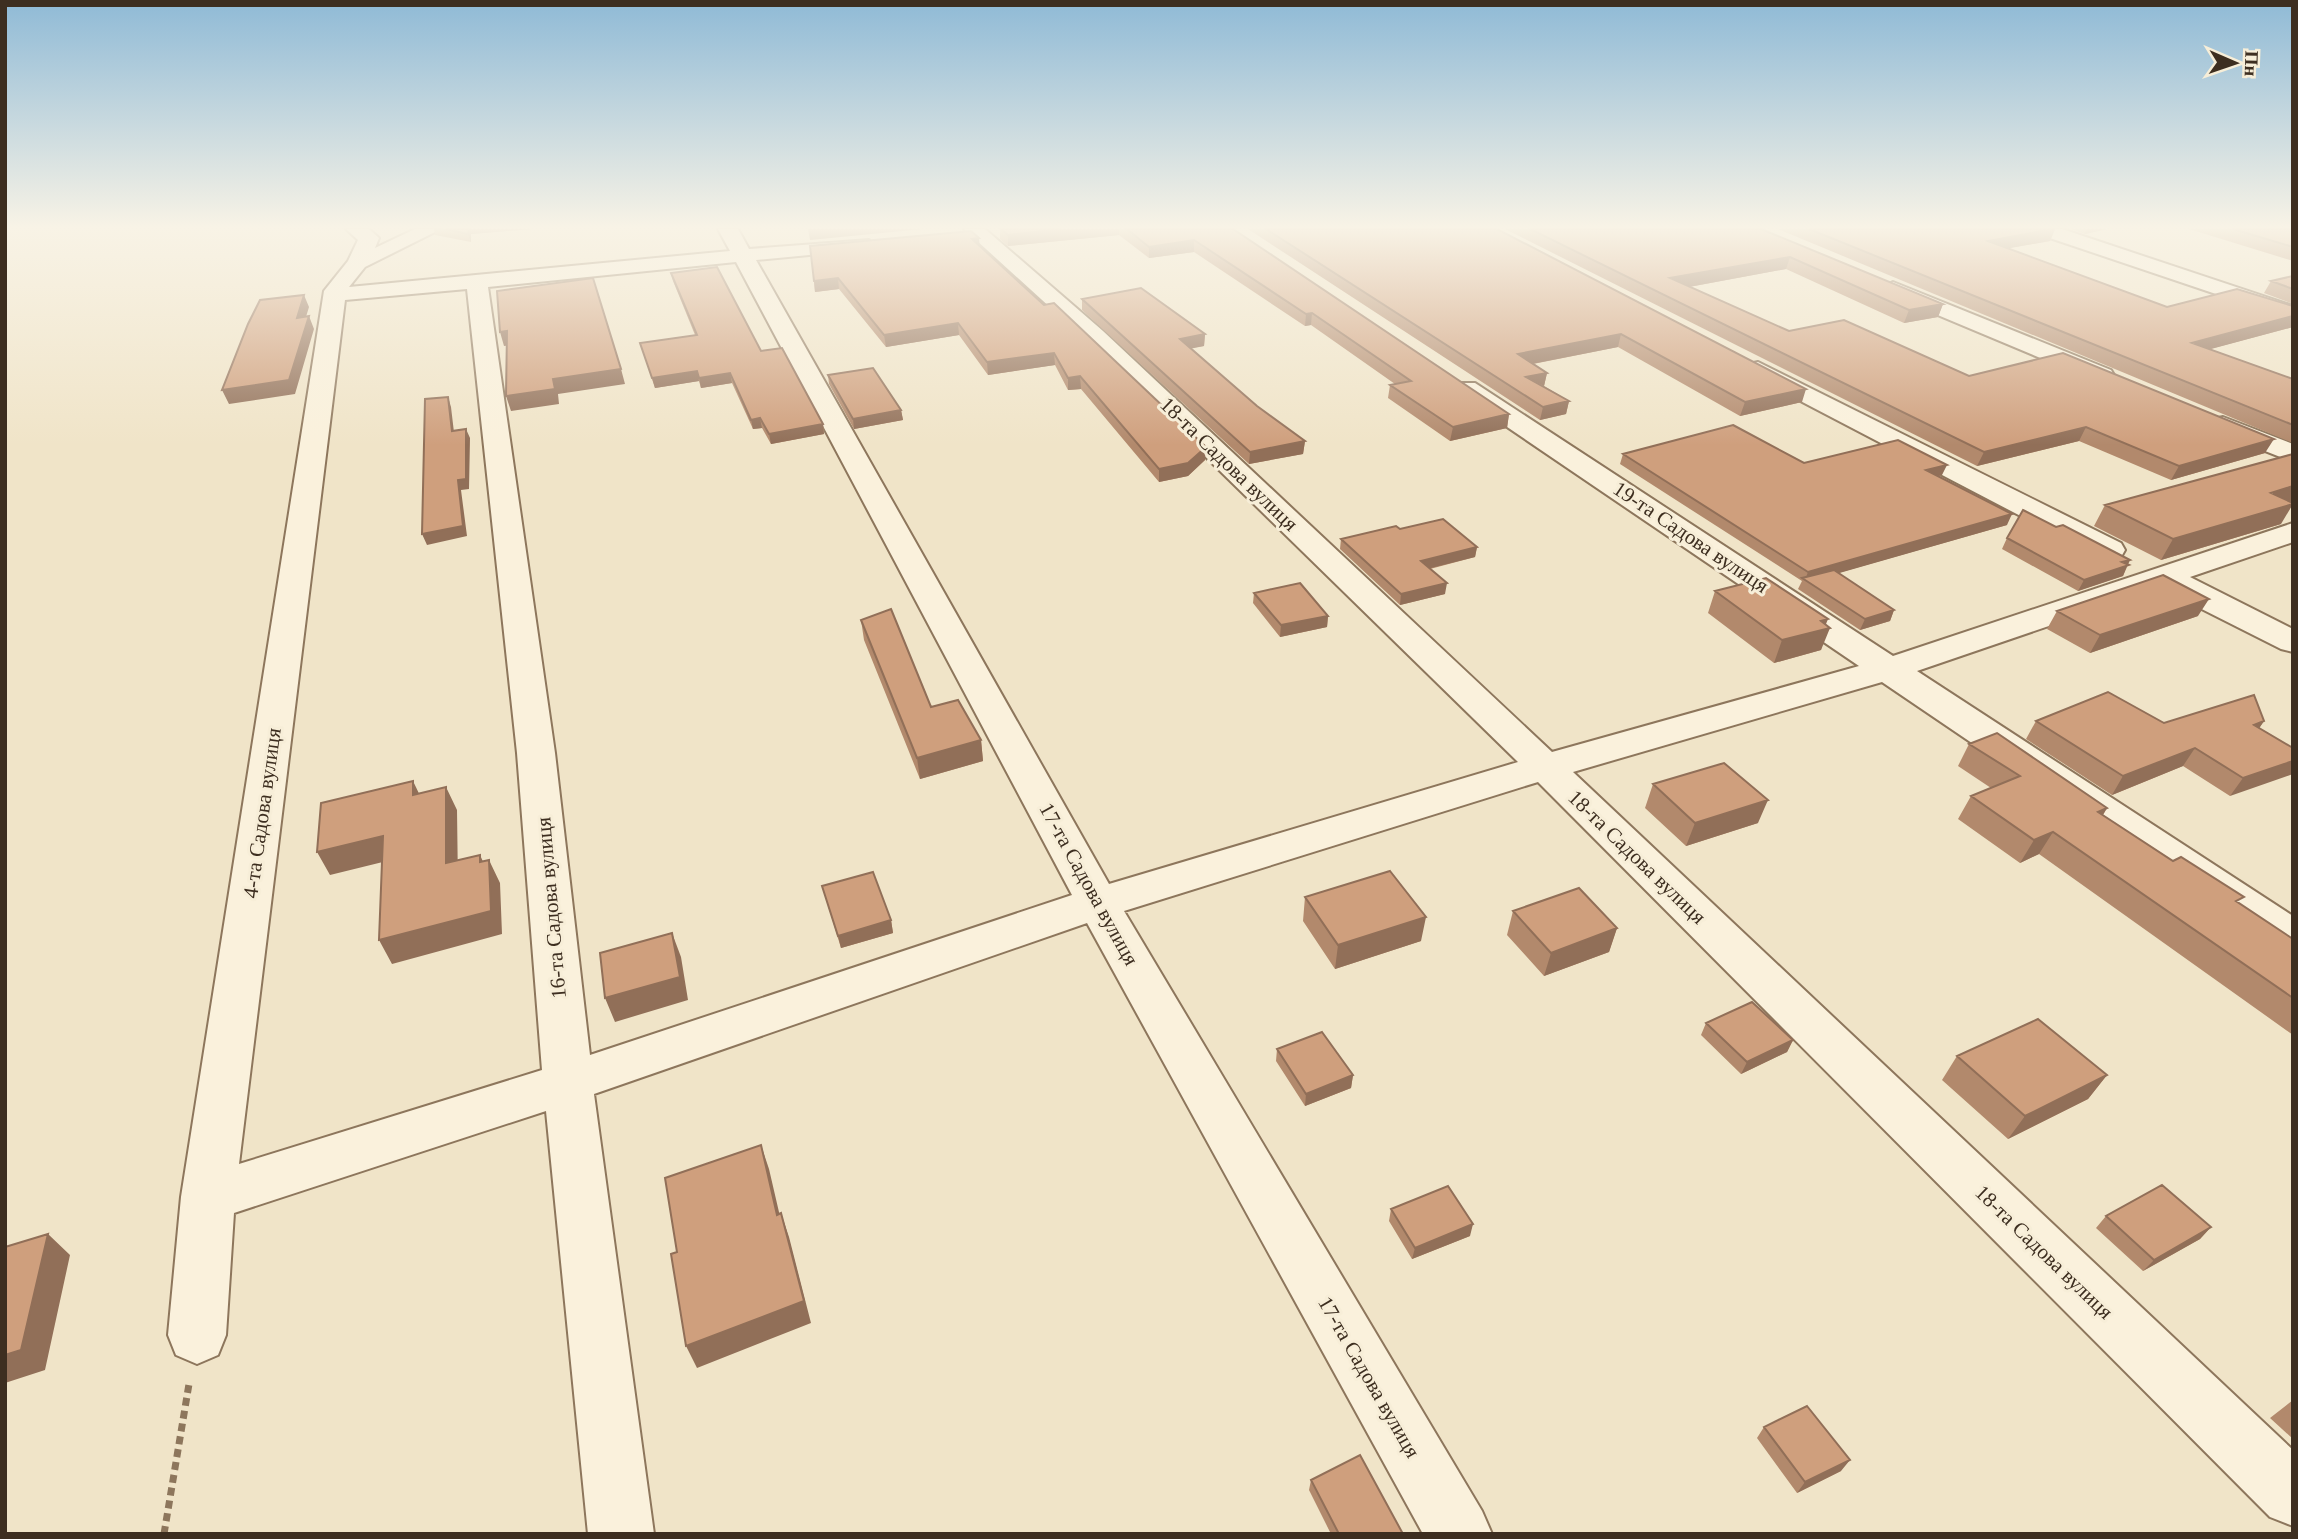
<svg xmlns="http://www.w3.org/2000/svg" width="2298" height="1539" font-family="'Times New Roman',serif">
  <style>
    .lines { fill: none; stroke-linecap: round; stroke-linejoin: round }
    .minor-casing { stroke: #8d765c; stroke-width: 4 }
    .path { stroke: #8d765c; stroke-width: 7; stroke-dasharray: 8 5; stroke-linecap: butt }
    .minor { fill: #faf1dc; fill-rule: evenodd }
    .wall { fill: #b2896c }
    .shaded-wall { fill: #916f58 }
    .building { fill: #cf9f7d; stroke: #916f58; stroke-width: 2 }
    .labels { text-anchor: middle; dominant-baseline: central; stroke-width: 6; stroke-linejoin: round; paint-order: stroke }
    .street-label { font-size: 21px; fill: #3d2e20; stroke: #f7eed8 }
  </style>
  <rect width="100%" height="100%" fill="#f0e4c8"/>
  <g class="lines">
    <g class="minor-casing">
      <path id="minor" d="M346,229H369L379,238L375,248L415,229H441L365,267L349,287L730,251L718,229H738L749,249L869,240L872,244L862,250L756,260L1109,884L1518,762L1087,341L964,229H985L1103,331L1552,752L1859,666L1457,393L1453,388L1457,383H1475L1893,656L2293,523V542L2190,577L2293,629V652L2281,649L2160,588L1917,671L2293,916V954L2277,950L1882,682L1573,772L2293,1450V1526L2270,1517L1538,782L1124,911L1482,1511L1492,1534H1423L1087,923L594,1094L654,1534H588L546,1111L234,1213L226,1335L218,1355L197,1364L176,1355L168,1335L181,1197L324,291L348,261L358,240ZM736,262L1072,895L590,1055L555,753L488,287ZM467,289L517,753L542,1070L239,1164L345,300Z
        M2033,229H2062L2293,306V320L2035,233Z
        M1893,282L2111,370L2114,375L2111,380H2093L1885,293L1882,288Z
        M1758,362L2121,543L2125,550L2121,557L2110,559L2099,557L1749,374L1746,369L1749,364Z
        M2223,417L2293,444V462L2214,431L2210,425L2214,419Z"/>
    </g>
    <path class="path" d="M164,1534L189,1384"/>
    <use href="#minor" class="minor"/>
  </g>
  <path class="wall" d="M434,229H533L471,234V242L435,235Z
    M1000,229H1233L1509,414L1507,428L1450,441L1388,398L1390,385L1395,384L1311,325L1305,326L1194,252L1149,258L1119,235L1008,246L1000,239Z
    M1248,229H1497L1802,402L1740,416L1618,347L1533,364L1547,373L1544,386L1569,401L1566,414L1540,420Z
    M1505,229H1761L1943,304L1938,317L1904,323L1786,269L1689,287L1789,331L1969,376L2265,453L2171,480L2079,441L1977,466Z
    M1778,229H2055L2050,241L2008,248L2167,307L2293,327L2210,349L2293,379V443Z
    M2071,229H2107L2085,234Z
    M2189,229H2293V261Z
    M980,246L1205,460L1188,476L1159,482L1081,389L1068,390L1055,365L988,375L959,335L886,347L839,289L815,292L814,281Z
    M671,273L761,351L823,424L824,434L771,444L762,428L753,429L732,383L701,388L699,381L655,388L640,343L695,335L673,281Z
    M2293,276V304L2264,293L2271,281Z
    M1082,299L1205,334L1204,346L1191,348L1257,406L1305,441L1303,454L1249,464L1082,310Z
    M828,375L901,410L903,420L854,429L829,384Z
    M1623,454L1804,463L1942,475L1938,476L2007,525L1838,573L1894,610L1890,621L1860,630L1798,589L1802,581L1620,464Z
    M2105,505L2281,524L2161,560L2094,526Z
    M1400,529L1477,547L1475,557L1430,569L1445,594L1400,605L1340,549L1341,539Z
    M2007,538L2127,565L2123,576L2078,591L2002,549Z
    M1715,591L1826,625L1821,650L1774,663L1708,613Z
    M1254,593L1328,616L1327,627L1280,637L1253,603Z
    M2057,611L2198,616L2090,653L2047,629Z
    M861,620L931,707L981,740L983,761L920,779L864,640Z
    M2036,721L2164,723L2264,721L2259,728L2293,748L2230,796L2183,766L2112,795L2026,739Z
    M1969,744L2107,808L2103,815L2293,939V1035L2039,854L2020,863L1958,819L1971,796L1991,788L1958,766Z
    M1653,784L1758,823L1686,846L1645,808Z
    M822,886L891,920L893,933L841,948Z
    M1305,897L1421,941L1335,969L1303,921Z
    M1513,911L1617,928L1609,952L1544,976L1507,935Z
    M1706,1023L1793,1040L1787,1052L1741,1074L1701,1035Z
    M1277,1049L1353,1075L1351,1088L1305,1106L1276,1061Z
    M1957,1056L2107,1075L2088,1099L2008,1139L1942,1080Z
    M1391,1209L1470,1236L1412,1259L1389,1221Z
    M2106,1216L2211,1227L2200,1239L2143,1271L2096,1228Z
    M2293,1400V1439L2270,1418Z
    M1764,1427L1841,1471L1797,1493L1757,1438Z
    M1311,1480L1403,1534H1331L1309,1490Z"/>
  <path class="shaded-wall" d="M469,229H533L471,234V242L468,234Z
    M808,229H923L810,240Z
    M1061,229H1119V235L1008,246V235Z
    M2055,229L2050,241L1983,253L1988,241Z
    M2087,229H2107L2085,234Z
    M979,238L980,249L972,239Z
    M1194,240V252L1149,258V247Z
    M1790,257L1786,269L1667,291L1670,278Z
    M838,278L839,289L815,292L814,281Z
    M304,295L309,307L302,330L297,318Z
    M1943,304L1938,317L1904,323L1909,310Z
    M1312,313L1311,325L1305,326L1306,314Z
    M309,316L314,329L295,394L229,404L222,390Z
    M2293,316V327L2185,356L2192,343Z
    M958,323L959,335L886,347L884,335Z
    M507,331L511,345L504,346L500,332Z
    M1205,334L1204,346L1179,351L1180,339Z
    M1621,334L1618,347L1516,367L1518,354Z
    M1054,353L1055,365L988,375L987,362Z
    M621,369L625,384L558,394L559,404L511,411L506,396L553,379Z
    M697,371L699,381L655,388L652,378Z
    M730,373L732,383L701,388L699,378Z
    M1547,373L1544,386L1526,377Z
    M1080,376L1081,389L1068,390V378Z
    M1806,389L1802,402L1740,416L1745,402Z
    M448,397L451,407L455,441L452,431Z
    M1569,401L1566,414L1540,420L1543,407Z
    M901,410L903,420L854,429L853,419Z
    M1509,414L1507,428L1450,441L1453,427Z
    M760,418L762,428L753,429L751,420Z
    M823,424L824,434L771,444L769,434Z
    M2086,427L2079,441L1977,466L1984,452Z
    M466,429L470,438L469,489L461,490L467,536L427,545L422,534L458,480Z
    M2274,439L2265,453L2171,480L2179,466Z
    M1305,441L1303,454L1249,464L1250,452Z
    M1206,447L1205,460L1188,476L1159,482V469Z
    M1947,465L1942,475L1922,480L1926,470Z
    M2293,486V503L2271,493Z
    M2293,504L2281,524L2161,560L2173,539Z
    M2012,514L2007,525L1808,582L1805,580L1808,572Z
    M1477,547L1475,557L1419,571L1421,561Z
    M2130,560L2123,576L2078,591L2084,580L2122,562Z
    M1447,583L1445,594L1400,605L1401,594Z
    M2209,599L2198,616L2090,653L2100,635Z
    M1894,610L1890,621L1860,630L1865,619Z
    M1328,616L1327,627L1280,637L1281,625Z
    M1828,619L1824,629L1830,628L1821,650L1774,663L1782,640L1821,621Z
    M2264,721L2252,739L2254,725Z
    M981,740L983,761L920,779L917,758Z
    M2195,748L2183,766L2112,795L2123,776Z
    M2293,761V774L2230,796L2243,778Z
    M413,781L424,804L413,795Z
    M446,787L457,810L458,887L446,863Z
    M1768,800L1758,823L1686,846L1695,823Z
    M2107,808L2093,831L2098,812Z
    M2053,832L2039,854L2020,863L2034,840Z
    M383,836L395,859L330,875L317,852Z
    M480,855L490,877L489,860L500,883L502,934L392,964L379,940L480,862Z
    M1426,917L1421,941L1335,969L1338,945Z
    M891,920L893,933L841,948L838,936Z
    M1617,928L1609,952L1544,976L1551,953Z
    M672,933L681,957L688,1000L615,1022L605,998Z
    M1793,1040L1787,1052L1741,1074L1747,1062Z
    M1353,1075L1351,1088L1305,1106L1306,1094Z
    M2107,1075L2088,1099L2008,1139L2025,1116Z
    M761,1145L769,1169L785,1238L777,1215Z
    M781,1213L789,1237L811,1323L697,1368L686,1346Z
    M1473,1224L1470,1236L1412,1259L1415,1248Z
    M2211,1227L2200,1239L2143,1271L2154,1260Z
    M48,1234L70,1255L45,1370L5,1383V1355Z
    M1850,1460L1841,1471L1797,1493L1805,1482Z"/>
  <path class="building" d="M446,229H469L468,234Z
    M1001,229H1061L1008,235Z
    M1127,229H1233L1509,414L1453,427L1390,385L1411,381L1312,313L1306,314L1194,240L1149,247Z
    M1266,229H1497L1806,389L1745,402L1621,334L1518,354L1547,373L1526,377L1569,401L1543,407Z
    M1530,229H1761L1943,304L1909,310L1790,257L1670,278L1789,331L1844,320L1969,376L2063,353L2274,439L2179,466L2086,427L1984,452Z
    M1809,229H2053L1988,241L2167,307L2237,289L2293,306V316L2192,343L2293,379V425Z
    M2233,229H2293V247Z
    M971,231L979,238L972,239L1044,305L1054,303L1206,447L1188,463L1159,469L1080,376L1068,378L1054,353L987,362L958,323L884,335L838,278L814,281L810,246Z
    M717,267L761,351L782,348L823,424L769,434L760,418L751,420L730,373L699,378L697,371L652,378L640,343L697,335L671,273Z
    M2293,276V289L2271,281Z
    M593,278L621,369L553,379L555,389L506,396L507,331L500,332L497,291Z
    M1141,288L1205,334L1180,339L1257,406L1305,441L1250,452L1082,299Z
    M304,295L297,318L309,316L289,380L222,390L248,324L260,300Z
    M873,368L901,410L853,419L828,375Z
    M448,397L452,431L466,429V479L458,480L463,526L422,534L425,399Z
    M1733,425L1804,463L1898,440L1947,465L1926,470L2012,514L1808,572L1623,454Z
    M2293,454V486L2271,493L2293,503V504L2173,539L2105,505Z
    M2023,510L2056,527L2063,525L2130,560L2122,562L2129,565L2084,580L2007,538Z
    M1443,519L1477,547L1421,561L1447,583L1401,594L1341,539L1396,526L1400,529Z
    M1834,570L1894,610L1865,619L1802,578Z
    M2163,575L2209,599L2100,635L2057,611Z
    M1766,578L1828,619L1821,621L1830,628L1782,640L1715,591Z
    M1300,583L1328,616L1281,625L1254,593Z
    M891,609L931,707L958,700L981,740L917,758L861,620Z
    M2108,692L2164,723L2254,695L2264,721L2254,725L2293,748V761L2243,778L2195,748L2123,776L2036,721Z
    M1997,733L2107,808L2098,812L2173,861L2181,857L2244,897L2236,901L2293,939V998L2053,832L2034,840L1971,796L2020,776L1969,744Z
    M1724,763L1768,800L1695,823L1653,784Z
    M413,781V795L446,787V863L480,855V862L489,860L491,911L379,940L383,836L317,852L321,803Z
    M1390,871L1426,917L1338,945L1305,897Z
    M873,872L891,920L838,936L822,886Z
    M1579,888L1617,928L1551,953L1513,911Z
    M672,933L680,977L605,998L600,953Z
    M1752,1002L1793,1040L1747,1062L1706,1023Z
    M2038,1019L2107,1075L2025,1116L1957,1056Z
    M1322,1032L1353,1075L1306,1094L1277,1049Z
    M761,1145L777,1215L781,1213L804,1301L686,1346L671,1254L677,1252L665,1178Z
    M2162,1185L2211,1227L2154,1260L2106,1216Z
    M1448,1186L1473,1224L1415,1248L1391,1209Z
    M48,1234L21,1350L5,1355V1247Z
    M1807,1406L1850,1460L1805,1482L1764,1427Z
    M1360,1455L1403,1534H1339L1311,1480Z"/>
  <linearGradient id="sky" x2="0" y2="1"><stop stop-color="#8fbad6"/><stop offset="0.51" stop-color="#f8f3e6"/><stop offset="1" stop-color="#f8f3e6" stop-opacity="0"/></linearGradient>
  <rect width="2298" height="445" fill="url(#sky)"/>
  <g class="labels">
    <g class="street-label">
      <text transform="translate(1229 464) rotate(44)">18-та Садова вулиця</text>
      <text transform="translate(1691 537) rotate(34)">19-та Садова вулиця</text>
      <text transform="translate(262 813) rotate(-82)">4-та Садова вулиця</text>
      <text transform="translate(1637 857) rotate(44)">18-та Садова вулиця</text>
      <text transform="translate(1089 884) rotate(61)">17-та Садова вулиця</text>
      <text transform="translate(551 908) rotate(-95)">16-та Садова вулиця</text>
      <text transform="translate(2044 1252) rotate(44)">18-та Садова вулиця</text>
      <text transform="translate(1369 1377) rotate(60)">17-та Садова вулиця</text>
    </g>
  </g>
  <rect width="2298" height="1539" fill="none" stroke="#3d2e20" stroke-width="14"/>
  <g transform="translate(2235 63) rotate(92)" stroke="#f7eed8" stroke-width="5" paint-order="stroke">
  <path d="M0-5L12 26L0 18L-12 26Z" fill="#3d2e20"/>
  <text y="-10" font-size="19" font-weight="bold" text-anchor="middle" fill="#3d2e20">Пн</text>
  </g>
</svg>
